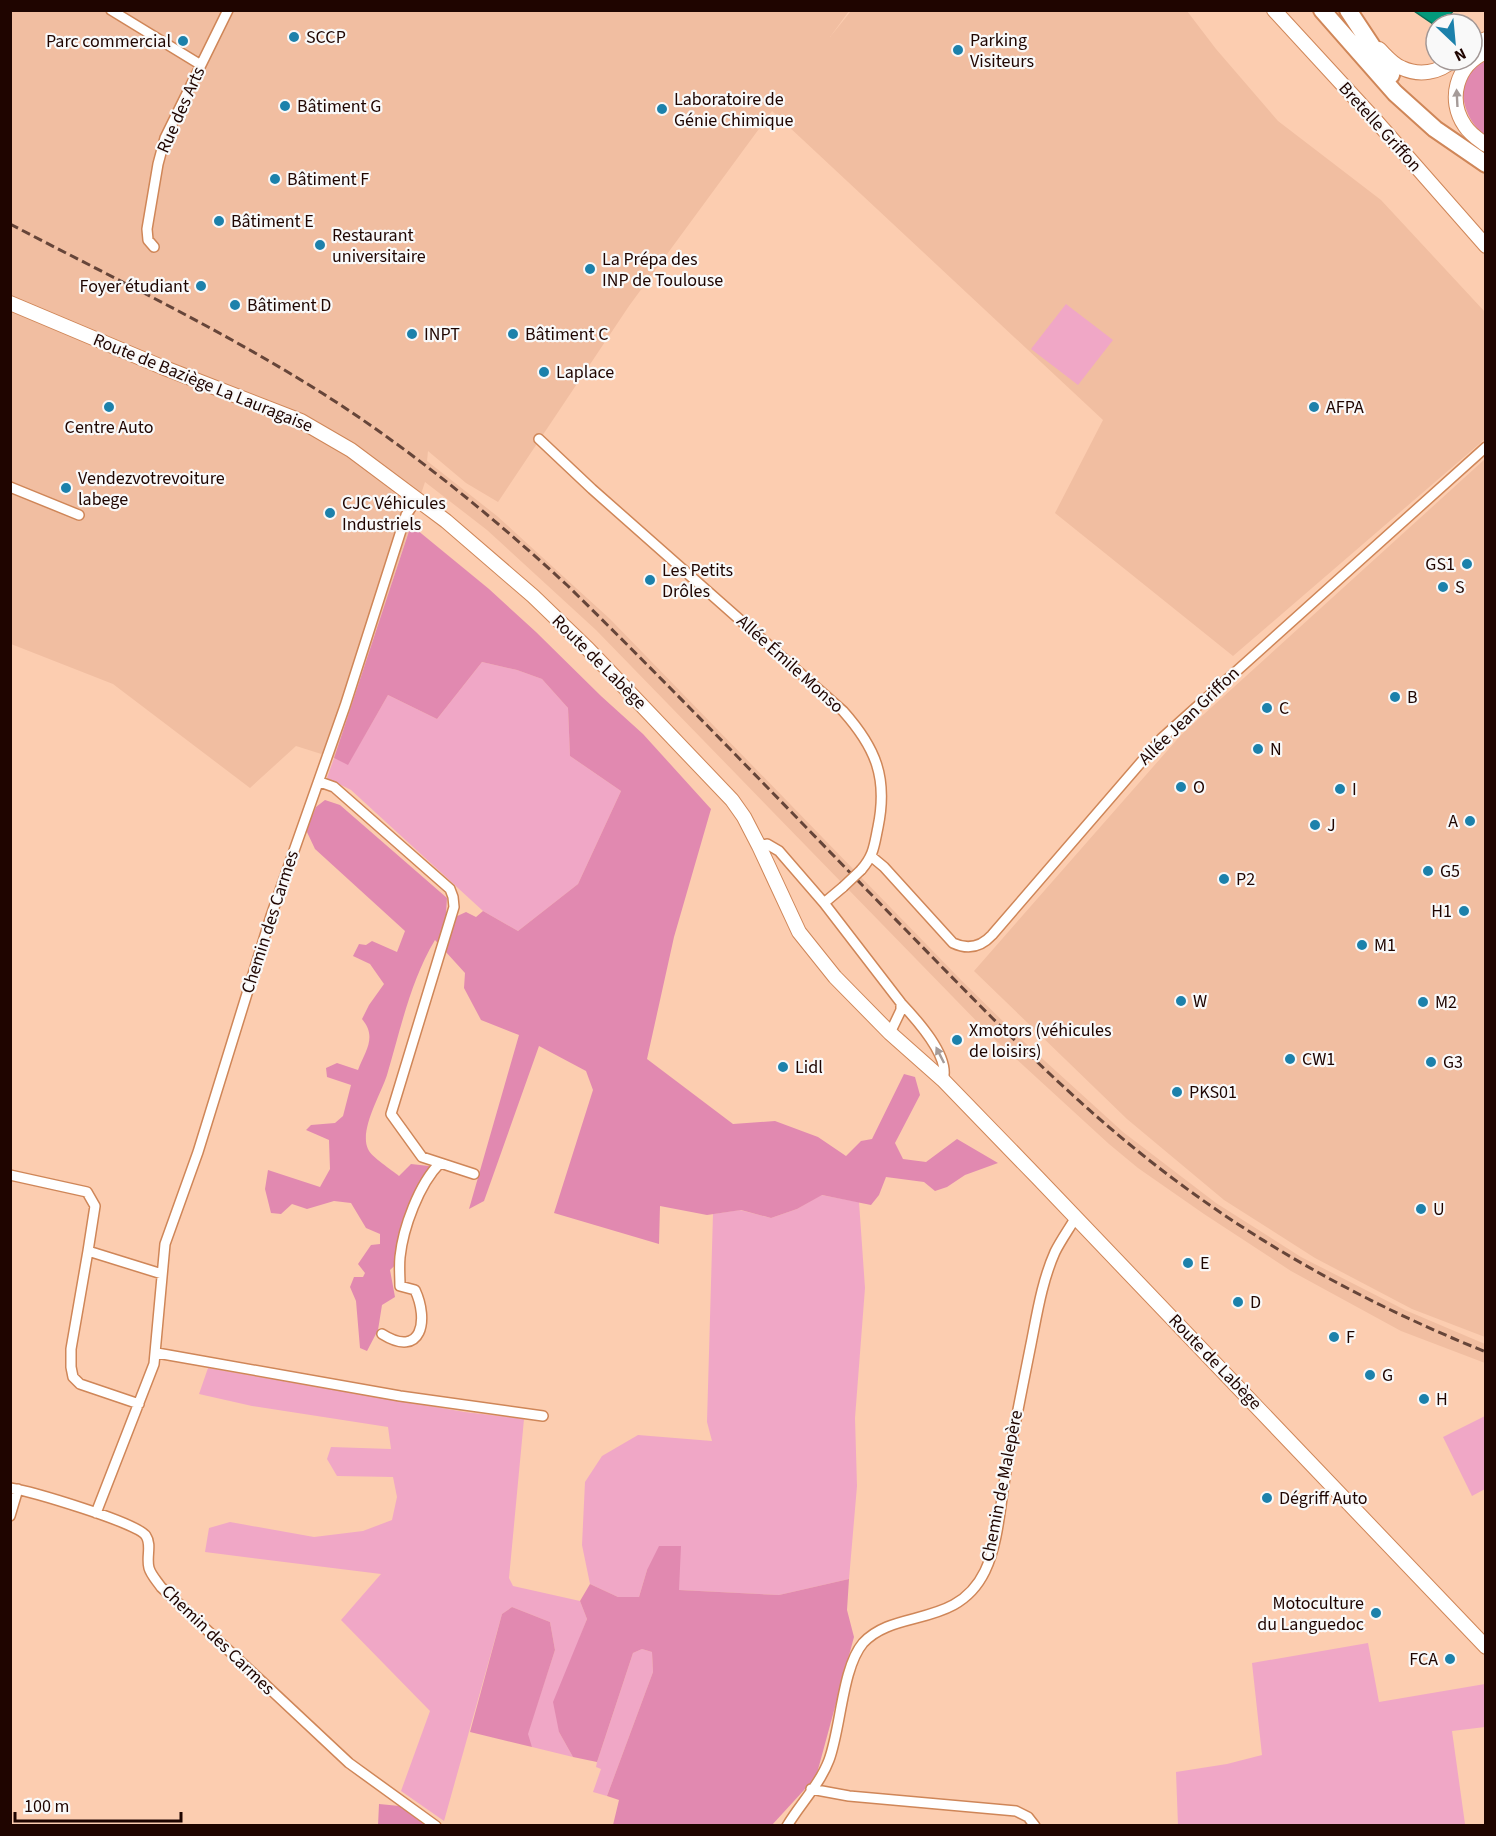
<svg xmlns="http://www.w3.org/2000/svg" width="1496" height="1836" font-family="'Source Sans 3',sans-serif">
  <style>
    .built { fill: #f1bea1 }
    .green { fill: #f0a7c6 }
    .forest { fill: #e189b0 }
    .water { fill: #03997b; stroke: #0b6d56; stroke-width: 1.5 }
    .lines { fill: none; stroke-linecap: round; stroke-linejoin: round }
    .street-casing { stroke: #cf8658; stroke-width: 12 }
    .secondary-casing { stroke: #cf8658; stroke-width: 16 }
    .highway-casing { stroke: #cf8658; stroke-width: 20 }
    .street { stroke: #fff; stroke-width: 9 }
    .secondary { stroke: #fff; stroke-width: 14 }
    .highway { stroke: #fff; stroke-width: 16 }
    .rail { stroke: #664539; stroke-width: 3; stroke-dasharray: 9 4.5; stroke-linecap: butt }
    .street-bridge-casing { stroke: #cf8658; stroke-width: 12; stroke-linecap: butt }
    .street-bridge { stroke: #fff; stroke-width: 9 }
    .oneway { fill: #a59b99 }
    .poi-dot { fill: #1c81ab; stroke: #f9f9f9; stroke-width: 2 }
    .labels { text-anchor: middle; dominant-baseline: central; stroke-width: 4.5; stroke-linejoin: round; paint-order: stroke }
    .poi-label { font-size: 18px; fill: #1f0500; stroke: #f9f9f9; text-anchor: start }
    .street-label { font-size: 18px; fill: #1f0500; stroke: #f9f9f9 }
  </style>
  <rect width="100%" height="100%" fill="#fccdb0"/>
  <path class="built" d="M10,11H849L830,37L851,11H1187L1216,49L1278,121L1381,200L1485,312V439L1233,656L1055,513L1103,420L772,111L629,306L498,502L466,483L428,451L427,461L497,516L610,619L961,980L1023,1041L1123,1132L1216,1203L1301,1257L1405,1310L1485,1344V1363L1401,1331L1291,1271L1204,1214L1138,1168L1109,1144L990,1035L596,630L487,530L425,482L334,758L296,746L250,788L113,684L11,644Z
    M1485,459V1337L1412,1309L1315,1258L1224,1200L1127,1119L974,971L1181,735Z"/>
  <path class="green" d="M1066,304L1113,340L1078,385L1031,349Z
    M482,662L517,670L542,679L568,708L570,756L621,791L578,884L518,931L483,911L351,790L327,778L334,758L348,764L388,695L437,719Z
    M821,1195L859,1202L865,1288L855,1418L857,1486L849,1579L779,1595L679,1590L647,1570L639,1597H618L590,1584L582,1545L585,1482L602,1456L638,1435L712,1441L707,1422L713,1214L740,1210L771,1218L797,1209Z
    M208,1368L465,1412L524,1419L509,1578L513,1586L580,1601L587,1619L580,1637L559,1732L573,1757L532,1747L527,1735L555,1650L550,1622L512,1607L502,1614L444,1821L401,1791L430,1711L341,1620L381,1574L205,1552L209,1528L230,1522L314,1537L363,1531L392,1520L397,1497L393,1477L337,1476L327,1459L331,1447L391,1449L388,1427L252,1406L199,1394Z
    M1485,1416V1489L1472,1496L1443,1437Z
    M1368,1643L1379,1702L1485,1684V1727L1452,1731L1465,1824H1485V1825H1178L1176,1772L1227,1764L1262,1755L1252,1663Z
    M642,1649L652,1652L653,1672L607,1796L593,1792L601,1769L596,1767L597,1762L633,1653Z"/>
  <path class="forest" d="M1485,61V135C1470,126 1458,98 1465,80C1467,73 1478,65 1485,61Z
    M411,525L489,589L536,632L601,696L643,734L711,809L674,937L647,1059L733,1124L775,1121L818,1137L846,1156L861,1141L872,1139L904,1074L915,1077L920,1095L895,1143L903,1159L926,1162L957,1139L998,1163L965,1175L947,1187L935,1191L924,1182L886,1177L879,1195L871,1205L822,1195L797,1209L771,1218L741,1210L707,1215L660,1206L659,1244L554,1213L593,1090L586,1071L539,1046L484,1201L469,1209L519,1035L481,1020L464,988L465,973L435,940C410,982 401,1028 387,1075C381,1094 359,1130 368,1149C371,1157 392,1170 399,1176L411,1164L429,1166V1181L412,1215L403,1258L390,1270L395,1297L382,1305L378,1330L367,1351L360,1348L356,1301L350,1287L354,1277H363L365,1273L358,1264L371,1245L380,1244V1234L366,1228L351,1203L334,1201L307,1209L292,1204L281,1214L271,1213L265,1189L268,1170L320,1187L330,1169L329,1140L306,1130L311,1125L335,1123L343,1116L351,1085L327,1077L326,1068L337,1063L358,1070C366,1050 377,1037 362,1019L369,1005L384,984L370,964L353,956L359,944L366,945L372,941L397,952L405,931L315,849L306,830L316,807L325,800L340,805L447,898L446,914L453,918L466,912L476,917L483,911L518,931L578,884L621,791L570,756L568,708L542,679L517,670L482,662L437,719L388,695L348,765L334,758Z
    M659,1546H681L679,1590L779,1595L849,1579L847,1610L854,1637L816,1777L772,1825H613L619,1800L607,1796L653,1672L652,1652L642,1649L633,1653L597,1762L573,1757L559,1732L553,1702L587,1619L580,1601L590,1584L618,1597H639L647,1570Z
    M512,1607L550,1622L555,1650L528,1734L532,1747L470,1732L502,1614Z
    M379,1804L410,1807L430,1826H378Z"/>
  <path class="water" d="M1414,11H1453L1446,21L1433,24Z"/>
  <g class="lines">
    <g class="street-casing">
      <path id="street" d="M111,10L201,65
        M154,247L148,240L147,229L158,164L165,138L228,10
        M539,439L592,489L843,711C876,748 888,778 878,827C874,846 874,855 861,870
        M10,487L79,515
        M320,782L334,787L450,889L453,897L454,907L391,1114L422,1157L474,1174
        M759,846L767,844L779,851L824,903L901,1003C916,1019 951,1057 943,1080
        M872,857L884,867L953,943C968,950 981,947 992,935L1162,738L1486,447
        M824,903L843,887
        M890,1033L901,1010V1003
        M10,1175L87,1192L95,1206L88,1251L162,1274
        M88,1251L71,1349V1367L73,1377L80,1384L139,1404
        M382,1334C422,1359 429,1320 415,1290L400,1286C400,1277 399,1267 400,1257C403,1228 419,1184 440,1163
        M157,1353L400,1396L543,1416
        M10,1488C30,1491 139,1523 146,1536C152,1545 146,1557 149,1568C151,1575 157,1581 161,1587L349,1763L436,1826
        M96,1513L154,1364L165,1244L198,1152L271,916L345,706L406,515L417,499
        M10,1516L18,1489
        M811,1789L849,1796L1016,1811L1028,1817L1035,1826
        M787,1826C800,1804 820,1784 829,1760C841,1728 842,1668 863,1643C895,1608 957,1629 985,1571C998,1544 1000,1508 1005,1478C1013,1434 1022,1389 1031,1344C1037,1314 1042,1281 1055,1252C1061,1240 1069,1229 1076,1217"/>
    </g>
    <g class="secondary-casing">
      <path id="secondary" d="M1274,10L1377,122L1486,246
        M1472,45L1486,39
        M1379,49C1386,56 1393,65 1402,68C1419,76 1439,73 1453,60
        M1486,52C1456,65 1447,100 1465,126C1470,134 1478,139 1486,145
        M10,303L162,367L301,421L351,450L446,521L533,596L588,649L732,800L744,817L759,846L799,932L835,977L890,1033L943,1080L1037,1177L1486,1647"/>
    </g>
    <g class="highway-casing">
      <path id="highway" d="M1322,10L1395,93L1435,129L1486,164
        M1348,10L1391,75"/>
    </g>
    <use href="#street" class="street"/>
    <use href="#secondary" class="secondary"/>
    <use href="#highway" class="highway"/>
    <path class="rail" d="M10,224C115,279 222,330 322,393C410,449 491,515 568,586C680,696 789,810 899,923C988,1014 1076,1107 1179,1183C1273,1253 1377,1308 1486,1352"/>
    <g class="street-bridge-casing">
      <path id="street-bridge" d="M843,887L861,870"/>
    </g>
    <use href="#street-bridge" class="street-bridge"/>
  </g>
  <defs><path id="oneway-solid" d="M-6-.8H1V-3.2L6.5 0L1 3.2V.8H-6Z" transform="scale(1.5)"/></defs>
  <g class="oneway">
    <use href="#oneway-solid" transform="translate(1457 98) rotate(-93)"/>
    <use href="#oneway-solid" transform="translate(940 1055) rotate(-117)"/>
  </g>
  <g class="poi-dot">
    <circle cx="294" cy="37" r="6"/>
    <circle cx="183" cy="41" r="6"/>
    <circle cx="958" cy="50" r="6"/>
    <circle cx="285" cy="106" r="6"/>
    <circle cx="662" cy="109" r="6"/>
    <circle cx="275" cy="179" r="6"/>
    <circle cx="219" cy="221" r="6"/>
    <circle cx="320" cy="245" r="6"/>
    <circle cx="590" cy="269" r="6"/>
    <circle cx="201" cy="286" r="6"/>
    <circle cx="235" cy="305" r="6"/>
    <circle cx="412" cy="334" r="6"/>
    <circle cx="513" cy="334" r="6"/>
    <circle cx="544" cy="372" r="6"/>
    <circle cx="109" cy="407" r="6"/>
    <circle cx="1314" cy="407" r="6"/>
    <circle cx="66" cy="488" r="6"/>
    <circle cx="330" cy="513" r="6"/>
    <circle cx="1467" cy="564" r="6"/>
    <circle cx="650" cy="580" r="6"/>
    <circle cx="1443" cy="587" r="6"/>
    <circle cx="1395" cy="697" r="6"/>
    <circle cx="1267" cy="708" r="6"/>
    <circle cx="1258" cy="749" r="6"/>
    <circle cx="1181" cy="787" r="6"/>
    <circle cx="1340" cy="789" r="6"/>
    <circle cx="1470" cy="821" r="6"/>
    <circle cx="1315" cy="825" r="6"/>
    <circle cx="1428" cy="871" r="6"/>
    <circle cx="1224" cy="879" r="6"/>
    <circle cx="1464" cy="911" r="6"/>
    <circle cx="1362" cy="945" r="6"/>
    <circle cx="1181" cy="1001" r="6"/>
    <circle cx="1423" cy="1002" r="6"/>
    <circle cx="957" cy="1040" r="6"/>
    <circle cx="1290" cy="1059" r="6"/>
    <circle cx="1431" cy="1062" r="6"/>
    <circle cx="783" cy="1067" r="6"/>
    <circle cx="1177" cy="1092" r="6"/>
    <circle cx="1421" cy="1209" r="6"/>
    <circle cx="1188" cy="1263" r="6"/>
    <circle cx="1238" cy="1302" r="6"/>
    <circle cx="1334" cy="1337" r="6"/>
    <circle cx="1370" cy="1375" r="6"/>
    <circle cx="1424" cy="1399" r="6"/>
    <circle cx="1267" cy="1498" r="6"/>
    <circle cx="1376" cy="1613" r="6"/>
    <circle cx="1450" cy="1659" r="6"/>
  </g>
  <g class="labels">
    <g class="poi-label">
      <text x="306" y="37">SCCP</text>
      <text x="970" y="40">Parking<tspan x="970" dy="21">Visiteurs</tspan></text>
      <text x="171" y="41" text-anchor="end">Parc commercial</text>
      <text x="674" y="99">Laboratoire de<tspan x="674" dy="21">Génie Chimique</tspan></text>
      <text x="297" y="106">Bâtiment G</text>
      <text x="287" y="179">Bâtiment F</text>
      <text x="231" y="221">Bâtiment E</text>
      <text x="332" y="235">Restaurant<tspan x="332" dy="21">universitaire</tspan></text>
      <text x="602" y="259">La Prépa des<tspan x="602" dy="21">INP de Toulouse</tspan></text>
      <text x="189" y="286" text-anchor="end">Foyer étudiant</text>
      <text x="247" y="305">Bâtiment D</text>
      <text x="424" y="334">INPT</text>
      <text x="525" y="334">Bâtiment C</text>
      <text x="556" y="372">Laplace</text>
      <text x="1326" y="407">AFPA</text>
      <text x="109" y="427" text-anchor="middle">Centre Auto</text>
      <text x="78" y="478">Vendezvotrevoiture<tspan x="78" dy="21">labege</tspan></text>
      <text x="342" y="503">CJC Véhicules<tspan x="342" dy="21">Industriels</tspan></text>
      <text x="1455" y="564" text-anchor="end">GS1</text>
      <text x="662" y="570">Les Petits<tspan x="662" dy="21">Drôles</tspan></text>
      <text x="1455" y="587">S</text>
      <text x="1407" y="697">B</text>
      <text x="1279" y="708">C</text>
      <text x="1270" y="749">N</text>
      <text x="1193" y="787">O</text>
      <text x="1352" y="789">I</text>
      <text x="1458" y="821" text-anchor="end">A</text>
      <text x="1327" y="825">J</text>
      <text x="1440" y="871">G5</text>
      <text x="1236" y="879">P2</text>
      <text x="1452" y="911" text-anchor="end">H1</text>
      <text x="1374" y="945">M1</text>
      <text x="1193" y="1001">W</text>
      <text x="1435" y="1002">M2</text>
      <text x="969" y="1030">Xmotors (véhicules<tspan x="969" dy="21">de loisirs)</tspan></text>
      <text x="1302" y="1059">CW1</text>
      <text x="1443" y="1062">G3</text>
      <text x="795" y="1067">Lidl</text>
      <text x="1189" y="1092">PKS01</text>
      <text x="1433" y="1209">U</text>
      <text x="1200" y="1263">E</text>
      <text x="1250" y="1302">D</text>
      <text x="1346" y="1337">F</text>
      <text x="1382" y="1375">G</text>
      <text x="1436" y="1399">H</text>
      <text x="1279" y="1498">Dégriff Auto</text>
      <text x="1364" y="1603" text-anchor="end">Motoculture<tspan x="1364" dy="21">du Languedoc</tspan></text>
      <text x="1438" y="1659" text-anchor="end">FCA</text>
    </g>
    <g class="street-label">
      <text transform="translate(181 110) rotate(-66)">Rue des Arts</text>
      <text transform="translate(1380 127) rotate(48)">Bretelle Griffon</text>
      <text transform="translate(203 383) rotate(22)">Route de Baziège La Lauragaise</text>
      <text transform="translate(599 662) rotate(45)">Route de Labège</text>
      <text transform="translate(790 664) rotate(42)">Allée Émile Monso</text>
      <text transform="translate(1189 716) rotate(-44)">Allée Jean Griffon</text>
      <text transform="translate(270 922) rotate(-72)">Chemin des Carmes</text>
      <text transform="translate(1215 1362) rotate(46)">Route de Labège</text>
      <text transform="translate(1002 1486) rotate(-79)">Chemin de Malepère</text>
      <text transform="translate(218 1640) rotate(44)">Chemin des Carmes</text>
    </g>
  </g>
  <rect width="1496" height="1836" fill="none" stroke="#1f0500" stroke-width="24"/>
  <g transform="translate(1454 42) rotate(154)"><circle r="28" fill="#f9f9f9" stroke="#a29795" stroke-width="1.5"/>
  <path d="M0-4.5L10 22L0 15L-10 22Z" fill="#1c81ab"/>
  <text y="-9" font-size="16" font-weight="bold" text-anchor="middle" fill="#1f0500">N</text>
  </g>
  <path d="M15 1812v9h166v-9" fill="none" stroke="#1f0500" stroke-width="3"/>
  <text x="24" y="1812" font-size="18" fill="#1f0500" stroke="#f9f9f9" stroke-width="4.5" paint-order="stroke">100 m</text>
</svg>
